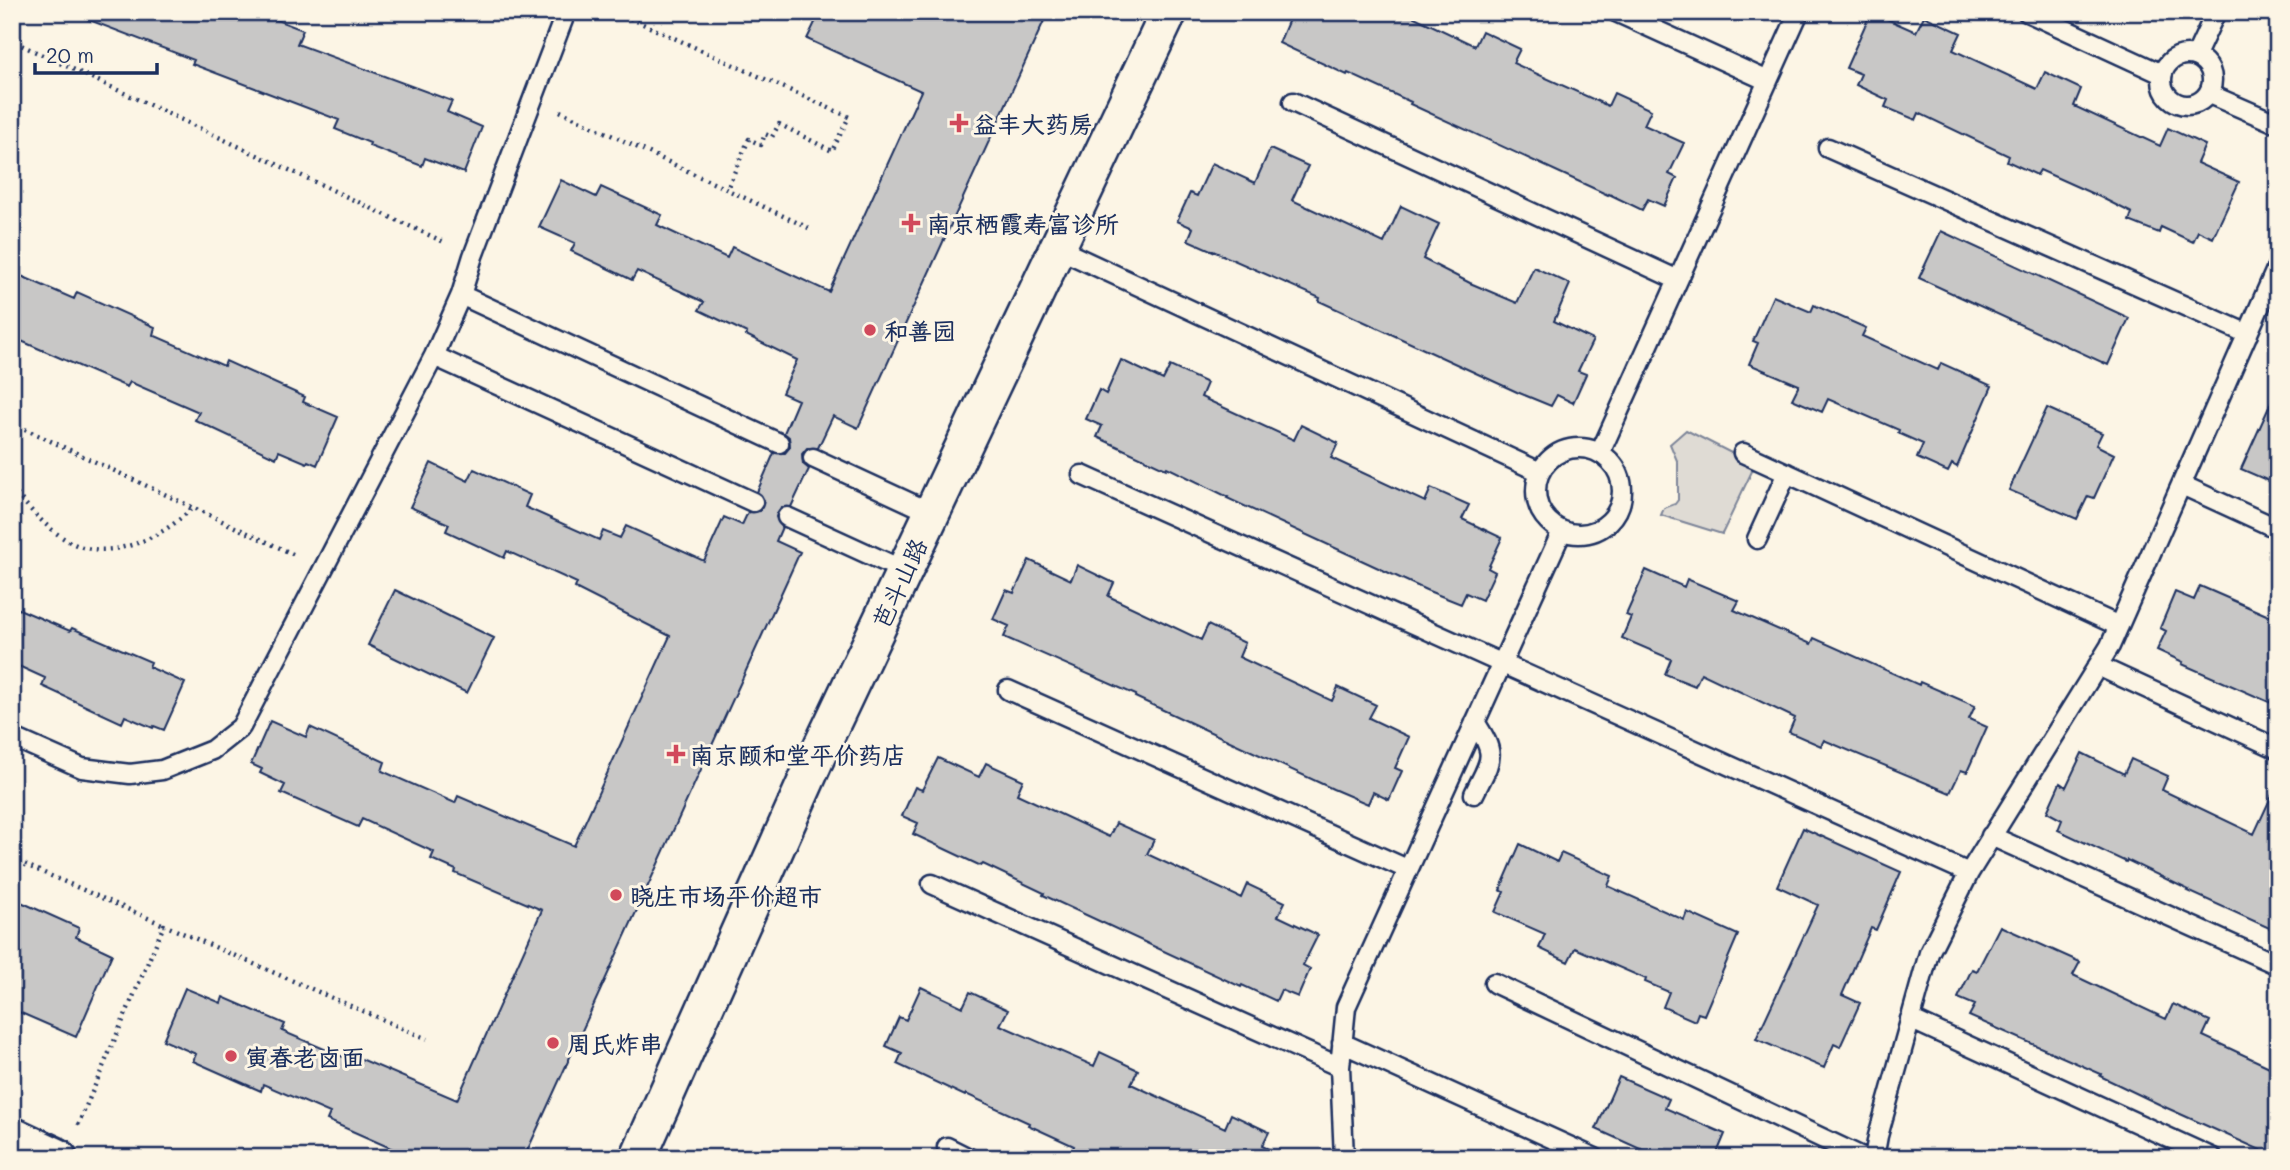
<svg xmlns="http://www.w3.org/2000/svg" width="2290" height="1170" font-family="Mali,'LXGW WenKai TC',sans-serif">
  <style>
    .green { fill: #dfdbd4; stroke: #7d8599; stroke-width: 2 }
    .building { fill: #c8c7c6; stroke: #1b2f5e; stroke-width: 2 }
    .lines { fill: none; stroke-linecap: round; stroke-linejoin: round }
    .lane-casing { stroke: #1b2f5e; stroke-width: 23 }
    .street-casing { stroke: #1b2f5e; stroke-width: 40 }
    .secondary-casing { stroke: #1b2f5e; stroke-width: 44 }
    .path { stroke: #1b2f5e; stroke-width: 4.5; stroke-dasharray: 2 5; stroke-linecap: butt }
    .lane { stroke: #fcf5e5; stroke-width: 18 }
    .street { stroke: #fcf5e5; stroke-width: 35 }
    .secondary { stroke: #fcf5e5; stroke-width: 38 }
    .poi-dot { fill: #d1495b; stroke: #fcf5e5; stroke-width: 2.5 }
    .labels { text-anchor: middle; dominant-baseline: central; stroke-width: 6; stroke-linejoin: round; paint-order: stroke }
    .poi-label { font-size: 24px; font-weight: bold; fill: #1b2f5e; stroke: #fcf5e5; text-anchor: start }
    .street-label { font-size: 24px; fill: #1b2f5e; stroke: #fcf5e5 }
  </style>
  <rect width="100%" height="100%" fill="#fcf5e5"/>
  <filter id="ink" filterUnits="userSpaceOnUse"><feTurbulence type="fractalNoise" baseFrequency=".0143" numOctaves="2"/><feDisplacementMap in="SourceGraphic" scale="14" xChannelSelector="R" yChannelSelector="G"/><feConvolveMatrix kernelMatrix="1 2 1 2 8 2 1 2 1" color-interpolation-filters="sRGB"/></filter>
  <g filter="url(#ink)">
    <path class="green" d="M1686,430L1755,465L1722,534L1661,515L1664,508L1675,504L1678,500V463L1670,444Z"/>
    <path class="building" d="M77,12H256L303,30L297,44L452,101L447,112L482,127L464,173L425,158L422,166L369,146L370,143L335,129L339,120L192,64L194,60L76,15Z
      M820,12H1048L858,428L833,416L818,448H807L802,454L803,464L809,469L791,507H781L776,517L782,527L776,541L800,552L524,1158H413L327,1120L330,1113L263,1084L261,1091L193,1061L196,1054L163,1040L185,988L221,1003L223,997L285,1024L282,1031L357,1063L359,1058L457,1100L542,910L455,873L456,870L431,859L434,852L362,819L358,827L281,793L285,785L260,773L262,769L251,764L270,721L306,737L310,727L385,762L382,771L455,803L458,796L574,846L670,636L575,588L577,583L507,551L504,558L446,531L449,524L410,507L431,463L468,481L474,469L530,495L525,507L599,540L603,531L620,538L626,526L704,561L724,517L742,525L748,512L760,511L764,500L757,492L774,453H785L790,447L789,437L784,433L798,400L782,393L797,360L746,335L747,333L699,310L704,302L637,271L632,280L571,251L575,243L539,227L561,180L596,197L601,187L662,215L657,225L727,258L732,247L829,292L921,91L807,39Z
      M1292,12H1404L1475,46L1482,31L1520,49L1513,63L1608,106L1614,93L1651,110L1644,125L1684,143L1669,174L1677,178L1664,206L1648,199L1642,210L1609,194L1608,195L1410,104L1411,102L1348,73L1347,75L1279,43Z
      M1871,12L1916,32L1924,16L1961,33L1953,50L2037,89L2045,72L2081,89L2074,106L2160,146L2168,128L2205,145L2197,163L2239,182L2213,238L2198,231L2193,242L2161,227L2159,233L2129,221L2132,213L2100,197L2040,170L2037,175L2007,161L2009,156L1919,113L1916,120L1885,107L1888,100L1856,85L1861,74L1846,68Z
      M1270,149L1308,166L1292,200L1384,243L1401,206L1439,224L1423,259L1470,283L1517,303L1534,267L1570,284L1554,321L1593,340L1578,371L1586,374L1573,403L1557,395L1551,406L1517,392L1319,301L1320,298L1188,240L1193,228L1177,221L1190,193L1197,196L1212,163L1255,183Z
      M1941,231L2129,318L2108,365L1919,278Z
      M12,272L74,299L77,292L155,327L153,335L224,366L226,361L305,397L303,402L338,417L317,465L308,461L307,463L279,451L276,458L195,420L199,412L130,382L127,387L12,337Z
      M1773,296L1811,312L1814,305L1866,328L1862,336L1938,370L1941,363L1992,386L1957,467L1952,464L1948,472L1917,458L1923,444L1898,433L1899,430L1828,399L1822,412L1792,399L1799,385L1749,364L1758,343L1753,341Z
      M1121,360L1163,380L1170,366L1207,383L1201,397L1294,440L1301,425L1338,443L1331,458L1425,502L1431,488L1469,505L1462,519L1502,538L1488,568L1495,572L1482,600L1466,593L1461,604L1426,590L1227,498L1228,497L1167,467L1166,469L1097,437L1102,426L1086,419L1099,390L1106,394Z
      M2278,387V485L2241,469Z
      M2047,408L2102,433L2096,445L2114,454L2094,498L2088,496L2077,519L2009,490Z
      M1029,560L1071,580L1077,565L1114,583L1108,596L1201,640L1208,625L1245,643L1239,657L1332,701L1338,687L1376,705L1369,718L1409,737L1395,768L1402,771L1389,800L1373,792L1368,804L1333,789L1135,697L1136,695L1004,637L1009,626L993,619L1006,590L1014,593Z
      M1646,570L1684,587L1687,579L1739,601L1734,610L1811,644L1814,638L1919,685L1920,682L1975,706L1969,719L1987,727L1967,772L1961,770L1950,793L1824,740L1821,746L1789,732L1795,718L1701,673L1695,686L1665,674L1671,659L1622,638L1631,617L1626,615Z
      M2200,586L2278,620V706L2182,664L2183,662L2157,650L2166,631L2160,628L2175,592L2194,600Z
      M395,590L494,638L467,693L368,645Z
      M12,606L70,631L72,628L151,662L149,667L185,683L164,730L154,726L153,728L125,716L122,723L42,686L45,678L12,663Z
      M2082,753L2124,774L2131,759L2168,776L2162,790L2254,834L2278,782V932L2188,891L2189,890L2127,860L2126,862L2058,830L2062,820L2047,812L2060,783L2066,787Z
      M938,758L979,777L986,763L1023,780L1017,794L1109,837L1116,823L1154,840L1147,854L1241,898L1247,884L1285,902L1278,916L1318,935L1303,965L1310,969L1298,997L1281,990L1276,1001L1242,985L1241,987L1043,895L1044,893L983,864L981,866L913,834L918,823L902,816L915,787L922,790Z
      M1803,828L1901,872L1876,930L1871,928L1842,995L1860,1003L1840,1047L1834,1044L1824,1068L1756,1039L1818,905L1777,886Z
      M1520,844L1557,862L1561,853L1612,876L1608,886L1684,920L1687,912L1738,935L1704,1015L1698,1013L1695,1021L1663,1007L1669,992L1645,982L1646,979L1575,948L1568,962L1539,948L1545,934L1495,912L1504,892L1500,890Z
      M12,898L79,928L76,937L112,954L76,1037L12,1009Z
      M2000,926L2080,962L2073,975L2166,1019L2173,1004L2210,1021L2203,1036L2278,1071V1158L2167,1108L2100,1076L2101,1074L1969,1016L1975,1005L1958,998L1972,969L1977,971Z
      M921,987L963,1007L970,992L1008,1010L1000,1025L1094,1066L1100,1052L1138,1070L1131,1084L1225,1128L1231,1114L1269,1132L1262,1146L1288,1158H1068L1074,1146L1028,1125L1029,1123L966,1094L965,1096L897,1064L902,1053L886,1046L899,1017L906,1020Z
      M1619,1077L1669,1099L1665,1108L1725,1134L1715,1158H1660L1596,1129Z"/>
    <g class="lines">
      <g class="lane-casing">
        <path id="lane" d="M1616,12L1768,81
          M2027,12L2162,74
          M2162 80a25 25 0 1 1 50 0a25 25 0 1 1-50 0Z
          M2196,55L2216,12
          M2209,94L2278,124
          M1293,102L1678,280
          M1828,148L2248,334
          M1057,248L1540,472
          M461,295L779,443
          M434,356L753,502
          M1536 491a43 43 0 1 1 86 0a43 43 0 1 1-86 0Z
          M1600,453L1799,12
          M1743,453L2119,626
          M813,458L932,513
          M1082,475L1969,873
          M2182,485L2278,529
          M787,517L905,571
          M1757,539L1787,473
          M2098,666L2278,749
          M1008,690L1407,869
          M12,737L82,768L130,774L162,770L212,750L241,727L434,356L461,295L473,256L566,12
          M1474,794C1491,759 1498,757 1475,722
          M1991,836L2278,965
          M932,884L1340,1067
          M1494,983L1864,1158
          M1910,1019L2213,1158
          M1342,1043L1595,1158
          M947,1147L969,1158
          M1344,1158L1340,1067L1346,1007L1562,531
          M1874,1158L1878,1136L1929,953L1969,873L2110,646L2278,265"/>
      </g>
      <g class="street-casing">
        <path id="street" d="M638,1158L823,743L1169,12"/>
      </g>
      <g class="secondary-casing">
        <path id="secondary" d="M12,1137L57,1158"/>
      </g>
      <path class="path" d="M610,12L632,19L849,117L832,151L779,124L772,137L765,134L761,145L749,139L727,189
        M12,63L21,45L446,243
        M560,111L813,230
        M12,423L297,556
        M12,489C29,508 46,528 68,541C108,564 164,537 192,508
        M12,859L164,925
        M78,1125L164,925L427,1039"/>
      <use href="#lane" class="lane"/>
      <use href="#street" class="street"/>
      <use href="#secondary" class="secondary"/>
    </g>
  </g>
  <g class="poi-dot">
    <path d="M955.5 112.5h7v7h7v7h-7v7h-7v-7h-7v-7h7z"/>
    <path d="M907.5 212.5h7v7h7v7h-7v7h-7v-7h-7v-7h7z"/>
    <circle cx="870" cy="330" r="7"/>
    <path d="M672.5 743.5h7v7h7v7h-7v7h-7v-7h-7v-7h7z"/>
    <circle cx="616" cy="895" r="7"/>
    <circle cx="553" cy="1043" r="7"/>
    <circle cx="231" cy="1056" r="7"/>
  </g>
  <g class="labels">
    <g class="poi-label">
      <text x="973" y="123">益丰大药房</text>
      <text x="927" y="223">南京栖霞寿富诊所</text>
      <text x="884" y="330">和善园</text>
      <text x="690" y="754">南京颐和堂平价药店</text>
      <text x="630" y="895">晓庄市场平价超市</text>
      <text x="567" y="1043">周氏炸串</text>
      <text x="245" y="1056">寅春老卤面</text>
    </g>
    <g class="street-label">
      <text transform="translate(899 583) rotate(-65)">芭斗山路</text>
    </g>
  </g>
  <rect width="2290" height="1170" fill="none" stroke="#fcf5e5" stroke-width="42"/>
  <rect x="21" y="21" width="2248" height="1128" fill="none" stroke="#1b2f5e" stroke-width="2.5" filter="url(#ink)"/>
  <path d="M35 63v10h122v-10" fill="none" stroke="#1b2f5e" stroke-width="3.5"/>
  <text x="46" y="63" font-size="21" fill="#1b2f5e" stroke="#fcf5e5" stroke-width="5" paint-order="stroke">20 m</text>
</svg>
